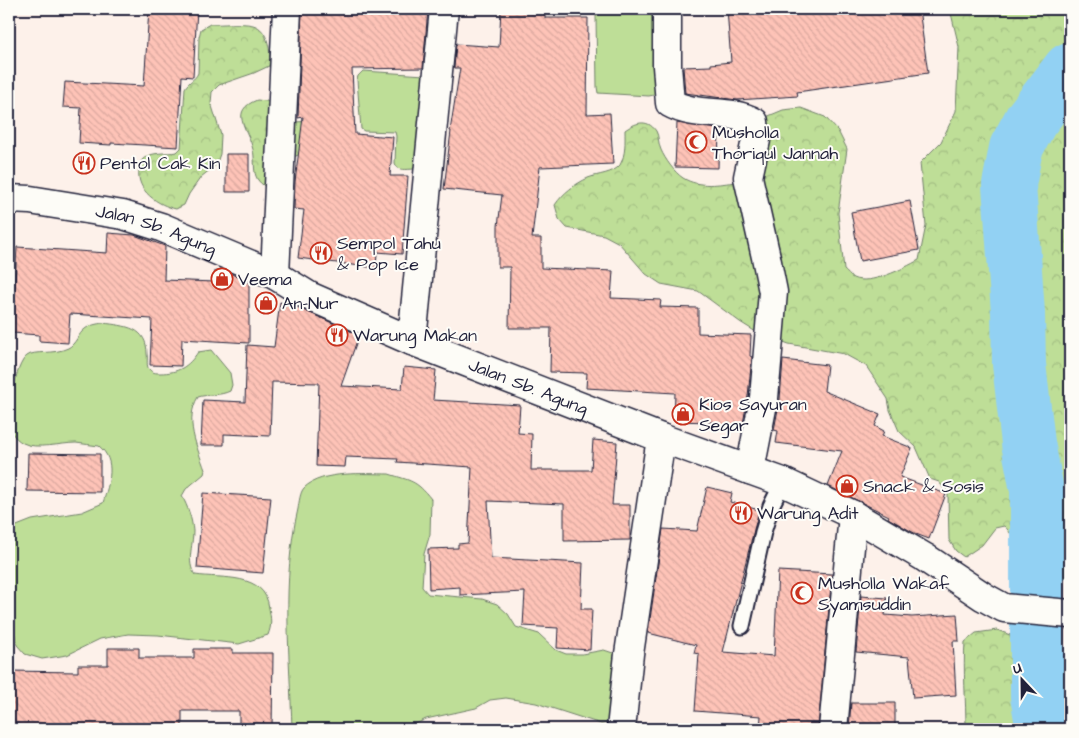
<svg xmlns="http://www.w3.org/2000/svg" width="1079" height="738" font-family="'Architects Daughter',sans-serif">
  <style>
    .green { fill: #bede97; stroke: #708069 }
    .forest { fill: url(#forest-crowns); stroke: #708069 }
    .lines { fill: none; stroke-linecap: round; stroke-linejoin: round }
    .river { stroke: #92d1f3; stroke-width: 54 }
    .building { fill: url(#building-back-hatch); stroke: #22223b }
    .service-casing { stroke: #22223b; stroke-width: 19 }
    .minor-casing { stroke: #22223b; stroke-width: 31 }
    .tertiary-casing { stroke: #22223b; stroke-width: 31 }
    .service { stroke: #fdfcf7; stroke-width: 15 }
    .minor { stroke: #fdfcf7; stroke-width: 28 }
    .tertiary { stroke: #fdfcf7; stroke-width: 28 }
    .labels { text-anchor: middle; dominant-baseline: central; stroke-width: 4; stroke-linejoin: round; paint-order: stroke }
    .poi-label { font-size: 18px; fill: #22223b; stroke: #fdfcf7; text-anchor: start }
    .street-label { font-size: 18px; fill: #22223b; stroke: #fdfcf7 }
  </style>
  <defs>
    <pattern id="forest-crowns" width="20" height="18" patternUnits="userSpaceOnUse" patternTransform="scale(1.25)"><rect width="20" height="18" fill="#bede97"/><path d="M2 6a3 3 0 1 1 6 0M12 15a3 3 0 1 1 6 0" fill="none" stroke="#a3be83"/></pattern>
    <pattern id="building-back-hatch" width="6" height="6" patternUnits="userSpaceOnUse" patternTransform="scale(1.25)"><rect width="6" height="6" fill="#fec3b7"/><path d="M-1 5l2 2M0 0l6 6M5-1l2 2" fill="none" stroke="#d9a79e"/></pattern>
  </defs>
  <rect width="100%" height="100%" fill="#fdf1ea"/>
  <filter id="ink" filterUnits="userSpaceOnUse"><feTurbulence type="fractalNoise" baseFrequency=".02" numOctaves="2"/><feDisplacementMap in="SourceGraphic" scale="10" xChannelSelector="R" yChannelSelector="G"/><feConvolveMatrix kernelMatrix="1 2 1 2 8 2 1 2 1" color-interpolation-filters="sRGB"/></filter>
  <g filter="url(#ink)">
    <path class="green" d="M615,9H657L658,94L649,96L598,93L597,87L596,16L600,11Z
      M363,71L425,75L415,169C407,169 397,172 395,163L396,136L395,132L364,131L361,129L357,80L358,76Z
      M103,323C126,326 147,327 147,354C148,359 146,366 149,369C152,373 156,373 160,373C178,373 188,367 198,352L211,350L230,373L232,385L230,391C220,396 208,394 198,397C184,420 197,447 205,470L204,474L186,489L182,496C188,507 192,519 193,531C193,547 186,561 195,575C222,579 265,572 269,608C271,619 272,625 268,635L239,644L158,635L128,634L100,639L67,655L42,659L25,654L17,645L11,617L9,614V529L32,520L82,512L103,503C109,483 117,461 99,446C91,445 84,444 76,443C61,443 36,450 23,443C19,441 13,436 12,432C5,419 15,364 27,356C34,350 54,355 68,348C76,344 78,334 85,329C90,325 97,324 103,323Z
      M389,474C411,481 416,480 431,499L430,534L424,554L422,587L428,594L482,599L497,604L508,614L516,627L539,634L556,650L566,654H582L604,650L616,654L609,723L601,724L536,703L506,698L490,700L476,708L426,719L414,725L411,729H292C290,656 281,581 298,509C299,503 300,492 304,488C322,470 366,474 389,474Z"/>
    <path class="forest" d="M950,9H1070V572C1062,585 1045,589 1030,591C1028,588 1025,585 1023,581C1014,564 1020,539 1004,526L995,528L982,545L964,557L956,551L949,540L948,494L939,482L930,479L916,447L899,431L890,410L888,399L866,366L844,354L789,344L756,332L740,322L698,291L661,284L646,274L619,243L604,235L567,228L559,219L555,205C563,193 575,184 588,178C598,174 613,174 620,165C626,154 625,142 625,130C635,123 647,118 656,131C659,136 658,144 661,150C665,159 674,172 683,178C699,188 719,184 736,182L754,122L783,110L801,108L825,117L838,131L847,149L838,213L844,270C847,272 850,277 853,278C870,286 904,268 919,260L926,225L920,163L941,142L956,111L959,47Z
      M210,24C223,25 240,22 253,25C269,29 271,53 269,66L254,73L219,85L212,92L211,103L221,135L220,154L216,165L201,177L189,194L184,205L176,209C158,205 136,191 139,170C139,166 140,162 143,159C152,151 166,154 177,152L181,148L185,88C189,81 195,80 198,73L199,37L201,29Z
      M257,100L275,102L294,122L315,121L300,154L294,157L271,189C247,180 258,164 252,146C247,128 229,111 257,100Z
      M997,630L1026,641L1070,661V729H966C966,700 963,671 965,642L976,633Z"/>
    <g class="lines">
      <path class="river" d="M1043,729L1037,696V490L1028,443L1019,364L1018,313L1009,185L1016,148L1031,120L1070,69"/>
    </g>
    <path class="building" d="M149,9H197L193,77L182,76L178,147L111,143V145L79,143L81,108L63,107L65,82L144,86Z
      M302,9H428L423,68L352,69L355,134L393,137L390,176H408L402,254L377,252L376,268L298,258L304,210L294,209L295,182L303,117L298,118Z
      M501,9H545V18H588L587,114L610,113L613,164L540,167L532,238H541V268L613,271L611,298L661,300L660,307L698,308V333L751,335L750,356L752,357L748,396L742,429L712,428L713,422L674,421L675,393L586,388L587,373L550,372L551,328H509L510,267H498V226L502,195L444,189L451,131H450L460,68H454L456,44L499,47Z
      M727,9H919L928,73L797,92L798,96L737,100L685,93L683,67L711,66V64L731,62Z
      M677,123L719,129L718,168L675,167Z
      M226,154H249V192H226Z
      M910,201L919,250L860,261L851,212Z
      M108,233L134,235L165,246L164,280L214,282L215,271L228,272L249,283V343L182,339L181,366L150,365L152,319L70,314L68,343L39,341V335L12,333L17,247L107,253Z
      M280,302L299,308L359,335L341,386L402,389L404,367L436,370L433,400L520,405L518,433L532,434L531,470H591L593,440L617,442L612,505H630V540L564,541V504L488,501L491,558L583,563L581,609H592L590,650L557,648L558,628L523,626L525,592L460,595V587L429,589L428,549L458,548V544L468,543L472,467L397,462L398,459L346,457L345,467L316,466L319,383L272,382L270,436L224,434V445H201L203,400L245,402L247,345L274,347Z
      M783,360L827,365L824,391L880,414L875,426L884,431L882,436L912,448L900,477L946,494L929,539L916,534L888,518L889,516L828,486L842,451L776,443L778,431L774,430L780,399Z
      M28,453L100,454V492L27,491Z
      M707,487L732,493L730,502L759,510L723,652L774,656L778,571L832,574L818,729H760L761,716L695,711L699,654L694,653L696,645L648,633L663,529L697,531Z
      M203,493L271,497L263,573L197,568Z
      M861,596L887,598L885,615L912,617L957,614L959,641H953L956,695L913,698L909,657L856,652Z
      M108,648H139V658H194V649H233V653H273L272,729H239V711H182V729H9V671L78,672V665H108Z
      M851,703H895V729H849Z"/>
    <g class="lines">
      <g class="service-casing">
        <path id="service" d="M742,626L763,532L771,506L783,482"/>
      </g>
      <g class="minor-casing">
        <path id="minor" d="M667,9V66L670,103C696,118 729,108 754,122L756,140L748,177L766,257L773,292L764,398L750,470
          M275,275L287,9
          M412,341L444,9
          M621,729L629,654L661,438
          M833,729L853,515"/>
      </g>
      <g class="tertiary-casing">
        <g id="tertiary">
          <path id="s1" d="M9,199L30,200L123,215L161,227L275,275L309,296L412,341L661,438L783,482L853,515L924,557L984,597L1004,608L1070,614"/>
        </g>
      </g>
      <use href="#service" class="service"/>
      <use href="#minor" class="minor"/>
      <use href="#tertiary" class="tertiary"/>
    </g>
  </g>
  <defs>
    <g id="mosque-ring" transform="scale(1.125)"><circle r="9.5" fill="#fdfcf7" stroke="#c8321e" stroke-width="1.5"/><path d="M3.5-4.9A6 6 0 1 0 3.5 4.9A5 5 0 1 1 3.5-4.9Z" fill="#c8321e"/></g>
    <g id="restaurant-ring" transform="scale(1.125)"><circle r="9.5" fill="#fdfcf7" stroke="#c8321e" stroke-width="1.5"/><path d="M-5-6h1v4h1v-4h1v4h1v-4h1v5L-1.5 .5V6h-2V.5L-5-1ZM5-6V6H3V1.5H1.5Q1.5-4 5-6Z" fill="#c8321e"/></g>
    <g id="shop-ring" transform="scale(1.125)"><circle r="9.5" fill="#fdfcf7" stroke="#c8321e" stroke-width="1.5"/><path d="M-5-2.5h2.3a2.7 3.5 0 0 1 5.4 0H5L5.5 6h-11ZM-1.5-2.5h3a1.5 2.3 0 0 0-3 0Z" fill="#c8321e"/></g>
  </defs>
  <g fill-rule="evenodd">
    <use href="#mosque-ring" x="696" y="142"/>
    <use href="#restaurant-ring" x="84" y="163"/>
    <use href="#restaurant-ring" x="321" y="253"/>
    <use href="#shop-ring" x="222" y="279"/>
    <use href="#shop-ring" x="266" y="303"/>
    <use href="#restaurant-ring" x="337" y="335"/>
    <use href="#shop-ring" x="683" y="414"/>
    <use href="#shop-ring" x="847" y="486"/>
    <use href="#restaurant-ring" x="741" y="513"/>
    <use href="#mosque-ring" x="802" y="593"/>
  </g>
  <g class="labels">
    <g class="poi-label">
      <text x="712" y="132">Musholla<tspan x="712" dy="21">Thoriqul Jannah</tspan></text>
      <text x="100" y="163">Pentol Cak Kin</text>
      <text x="337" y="243">Sempol Tahu<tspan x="337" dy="21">&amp; Pop Ice</tspan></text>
      <text x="238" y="279">Veema</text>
      <text x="282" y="303">An-Nur</text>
      <text x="353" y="335">Warung Makan</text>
      <text x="699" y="404">Kios Sayuran<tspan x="699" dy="21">Segar</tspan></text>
      <text x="863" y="486">Snack &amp; Sosis</text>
      <text x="757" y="513">Warung Adit</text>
      <text x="818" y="583">Musholla Wakaf<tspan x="818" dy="21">Syamsuddin</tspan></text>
    </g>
    <g class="street-label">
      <text stroke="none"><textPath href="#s1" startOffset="151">Jalan Sb. Agung</textPath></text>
      <text stroke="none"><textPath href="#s1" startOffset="556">Jalan Sb. Agung</textPath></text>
    </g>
  </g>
  <rect width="1079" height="738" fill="none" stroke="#fdfcf7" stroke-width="30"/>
  <rect x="15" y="15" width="1049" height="708" fill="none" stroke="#22223b" stroke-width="2" filter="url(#ink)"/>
  <g transform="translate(1022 680) rotate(338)" stroke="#fdfcf7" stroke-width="4" paint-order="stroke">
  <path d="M0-4L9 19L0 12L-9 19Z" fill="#22223b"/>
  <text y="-8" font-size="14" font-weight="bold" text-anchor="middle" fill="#22223b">U</text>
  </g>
</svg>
